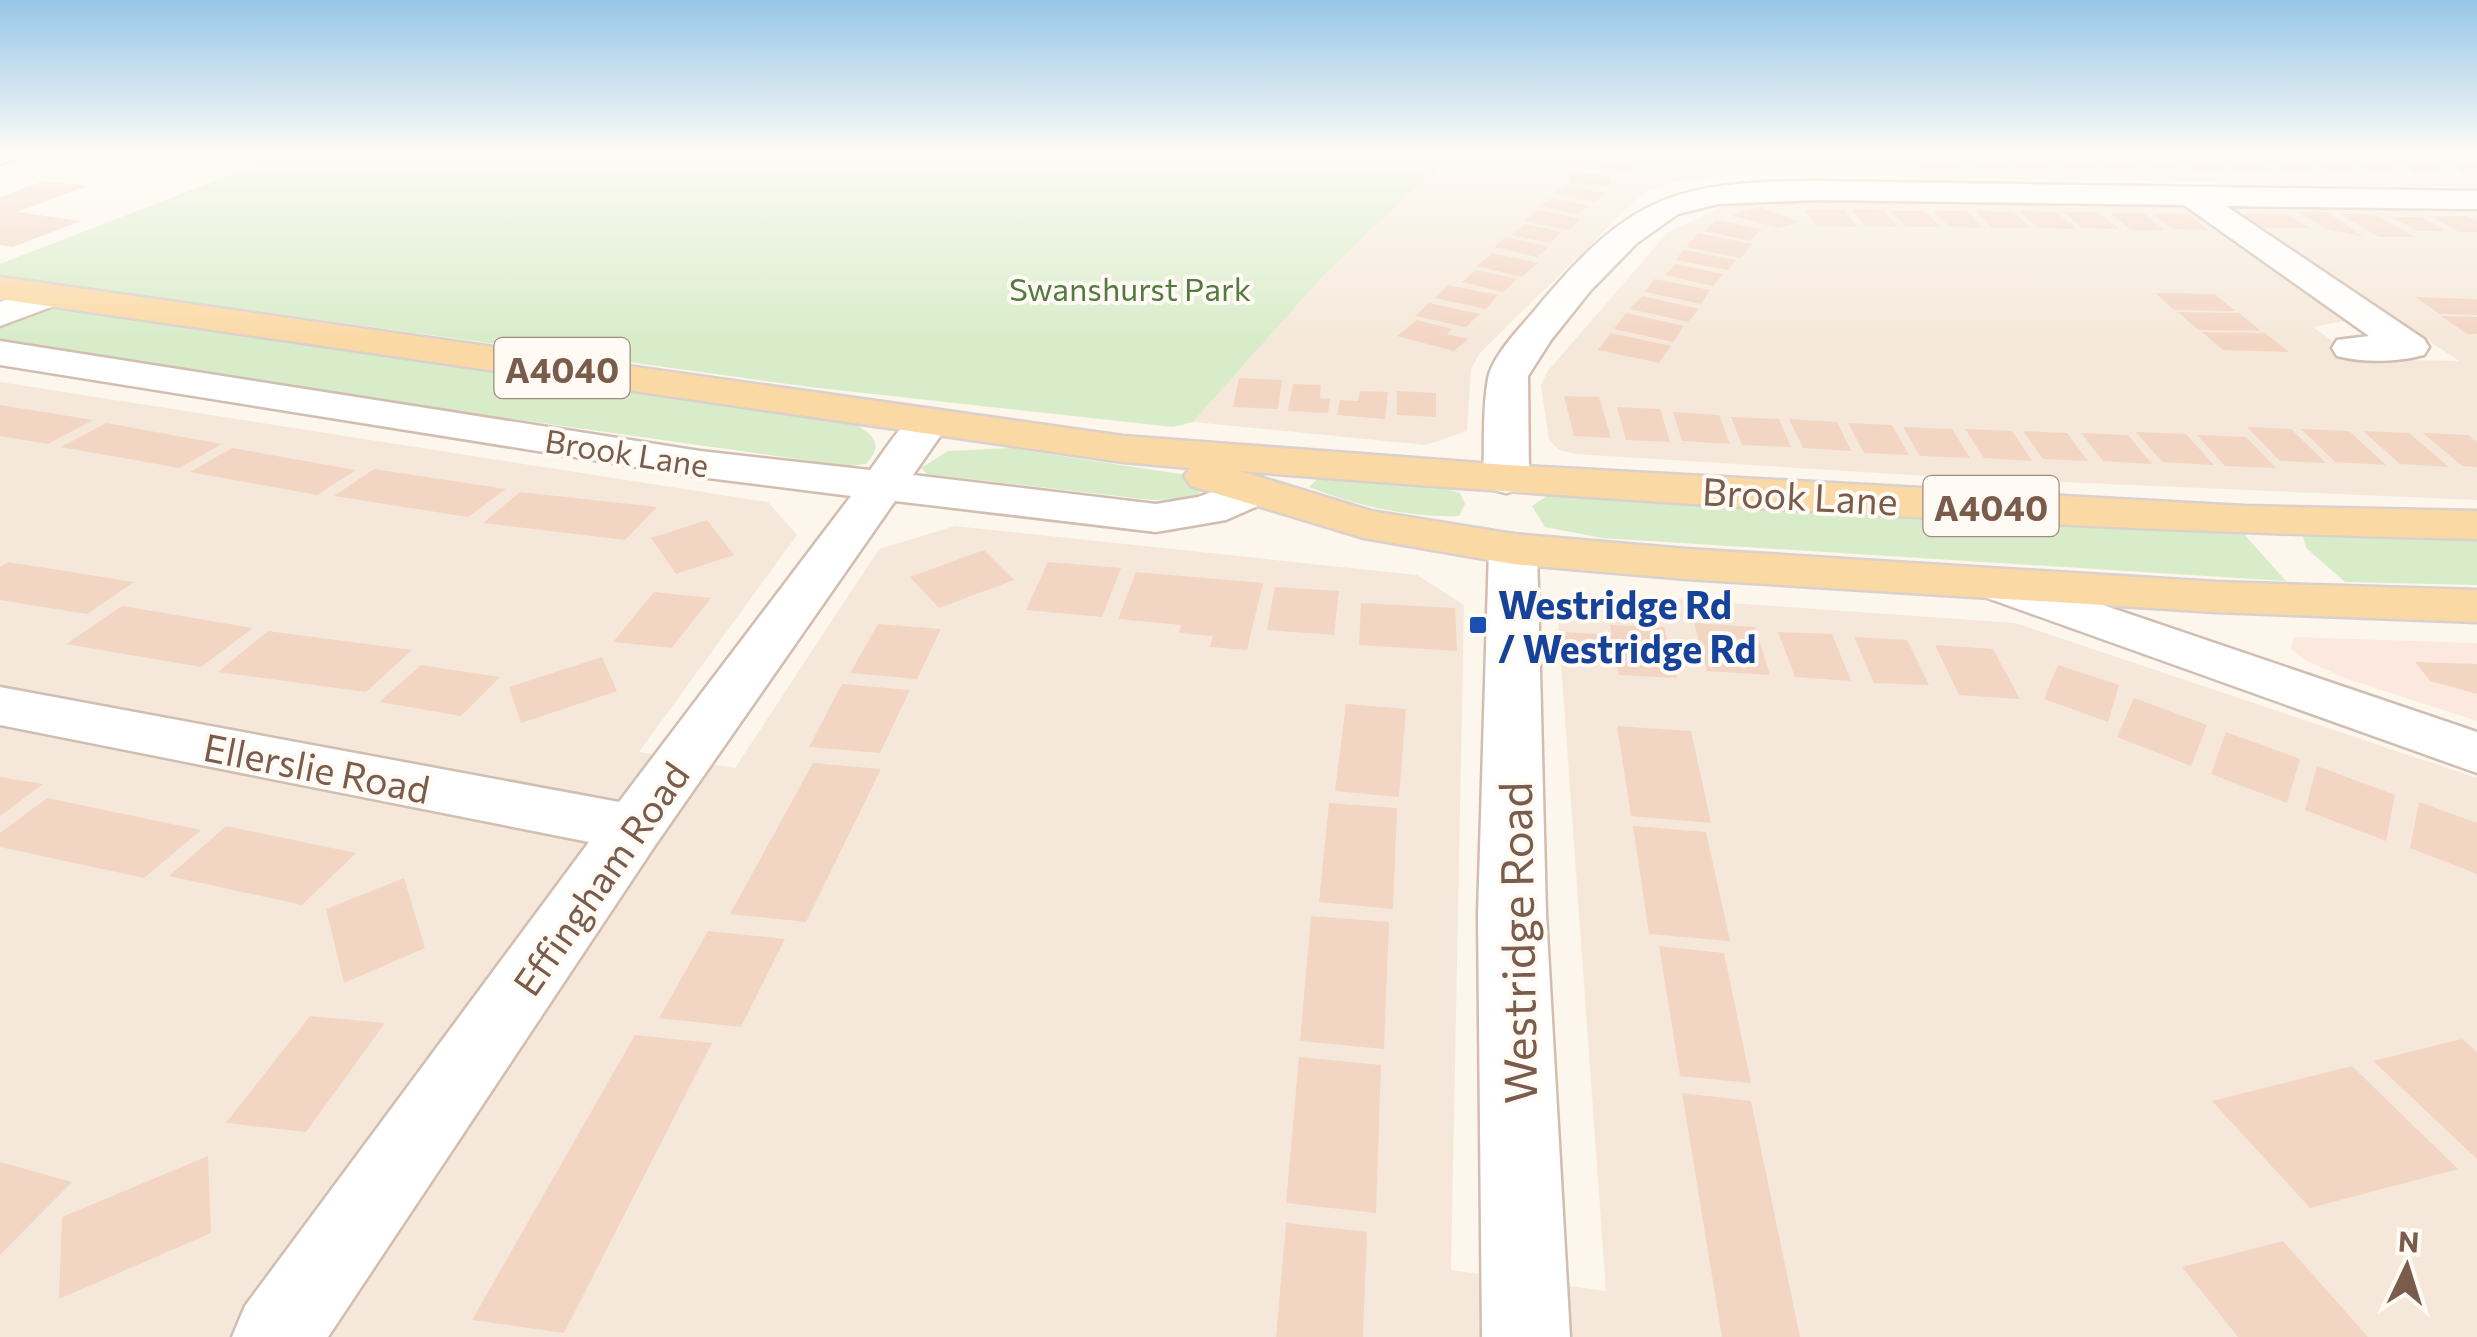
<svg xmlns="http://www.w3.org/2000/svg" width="2477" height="1337" font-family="Commissioner,sans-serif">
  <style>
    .residential { fill: #f5e8da }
    .commercial { fill: #fde8e0 }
    .green { fill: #d8ecc9 }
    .building { fill: #f3d5c3 }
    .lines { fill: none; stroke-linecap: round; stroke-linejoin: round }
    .minor-casing { stroke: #d1beb0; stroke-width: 5 }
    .tertiary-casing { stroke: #d1beb0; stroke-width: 5 }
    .primary-casing { stroke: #dad1cd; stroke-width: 5 }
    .minor { fill: #fff; fill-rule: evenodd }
    .tertiary { fill: #fff; fill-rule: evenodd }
    .primary { fill: #fbd9a5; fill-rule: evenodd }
    .transit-dot { fill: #1a4fb4; stroke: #fffaf3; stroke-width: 4 }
    .labels { text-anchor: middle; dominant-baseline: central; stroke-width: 8; stroke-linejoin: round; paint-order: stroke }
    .far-park-label { font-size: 32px; fill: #537a41; stroke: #fffaf3 }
    .far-street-label { font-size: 32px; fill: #7a5c4d; stroke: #fffaf3 }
    .shield { fill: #fffaf3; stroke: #a28b7f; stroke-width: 2.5 }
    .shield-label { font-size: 35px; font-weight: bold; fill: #7a5c4d }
    .street-label { font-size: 38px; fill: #7a5c4d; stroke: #fffaf3 }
    .transit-label { font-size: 38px; font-weight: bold; fill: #164399; stroke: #fffaf3; text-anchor: start }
    .near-street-label { font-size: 45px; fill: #7a5c4d; stroke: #fffaf3 }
  </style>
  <rect width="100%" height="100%" fill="#fdf6ec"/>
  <path class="residential" d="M1458,154H2477V187L1799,175L1724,176L1675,182L1642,194L1480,353L1471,369L1467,431L1426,445L1193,422L1323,276L1416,187Z
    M1742,202H2172L2189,207L2350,320L2313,327L2358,359L2459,361L2226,205L2477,208V500L1943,477L1575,454L1559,450L1549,440L1541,385L1547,372L1667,233L1720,207Z
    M0,382L768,502L797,535L639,752L735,768L879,549L955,526L1417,575L1464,605L1451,1270L1606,1291L1558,620L1619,595L2015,623L2477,778V1337H0Z"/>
  <path class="commercial" d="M2293,637L2477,643V721L2345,678L2305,660L2291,649Z"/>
  <path class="green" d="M187,154H1458L1416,187L1323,276L1193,422L1173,427L810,387L0,276V264L261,163Z
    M61,306L850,422C871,432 886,443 866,464L848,466L370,399L0,339V325L29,312Z
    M1010,448L1187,475L1206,486C1195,503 1170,499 1151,500L927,474L921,468L948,451Z
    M1319,477L1434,484L1460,493L1465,504L1459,516C1411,518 1353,505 1309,487Z
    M1551,493L2232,527L2243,533L2286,581L1602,538L1545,527L1532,506Z
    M2302,533L2477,537V585L2345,582L2306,548Z"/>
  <path class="building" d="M1639,154H1672L1679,166L1646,165Z
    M1686,154H1718L1725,165L1692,164Z
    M1729,154H1758L1766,165L1736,164Z
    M1774,154H1795L1806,166H1776L1769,157H1776Z
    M1803,154H1827L1832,159H1842L1837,154H1872L1884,167L1813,166Z
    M1882,154L1950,155L1965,169L1895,167Z
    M2208,154H2247L2275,171H2234Z
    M1960,156L1995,157L2010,169H1974Z
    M2003,156L2037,157L2055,170L2019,169Z
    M2046,156L2081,157L2098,170L2062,169Z
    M1613,157L1640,168L1614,174L1588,162Z
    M2090,157L2124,158L2141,170H2107Z
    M2259,157L2295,158L2319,172L2282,171Z
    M2132,158H2164L2183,170H2152Z
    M2175,159H2210L2229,171H2193Z
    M2305,159H2337L2360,172H2328Z
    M2345,159L2382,160L2405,173L2368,172Z
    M2390,159L2425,160L2449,173H2415Z
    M2443,161L2477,163V175L2463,174Z
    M1570,172L1610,175V186L1569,183Z
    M44,181L87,186L17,212L81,221L13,247L0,245V197Z
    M1567,185L1607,193L1594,202L1554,193Z
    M1552,198L1589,206L1578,214L1541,206Z
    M1760,207L1799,222L1778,228L1731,215Z
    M1851,209L1883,210L1898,227L1865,226Z
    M1538,210L1581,219L1569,230L1525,221Z
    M1805,210H1844L1857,227L1817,226Z
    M1891,211H1925L1940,227H1906Z
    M1933,211H1966L1983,228L1950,227Z
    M1975,211L2013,212L2031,228H1992Z
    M2019,211L2056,212L2076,229L2038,228Z
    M2063,212H2099L2119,229L2082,228Z
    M2298,212H2327L2364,237L2327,229Z
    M2110,213H2143L2165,230H2131Z
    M2151,213L2187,214L2209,230L2172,229Z
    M2239,214H2286L2310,228H2261Z
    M2340,214H2374L2415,237H2379Z
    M2430,216H2467L2477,222V232H2459Z
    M2392,217H2421L2446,231H2417Z
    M1716,220L1761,229L1750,241L1704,231Z
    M1524,224L1562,232L1550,243L1511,235Z
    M1698,233L1752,244L1741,258L1686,247Z
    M1506,237L1549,247L1537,257L1494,247Z
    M1683,250L1736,260L1728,270L1675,260Z
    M1493,253L1538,263L1522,277L1476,266Z
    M1675,264L1723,274L1713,286L1665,275Z
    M1476,270L1517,279L1503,292L1462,282Z
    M1655,279L1710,290L1701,304L1645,292Z
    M1448,285L1498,295L1486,309L1435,298Z
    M2155,293L2215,294L2235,311L2174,310Z
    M1642,296L1699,309L1688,322L1630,309Z
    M2415,297L2477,299V315L2440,314Z
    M1429,303L1480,314L1466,327L1415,316Z
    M2178,312L2239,313L2261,331L2198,330Z
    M1626,313L1684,326L1673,342L1614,329Z
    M2441,316L2477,317V334H2467Z
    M1417,320L1452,329L1447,334L1468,339L1454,351L1397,336Z
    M2202,332L2265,333L2289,352L2223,350Z
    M1611,333L1671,346L1659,363L1598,350Z
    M1239,378L1282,380L1278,409L1233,407Z
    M1293,384L1321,385L1320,398L1330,399L1328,413L1288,411Z
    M1360,391L1388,392L1385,419L1337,415L1340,400L1358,401Z
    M1397,391L1436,393V417L1397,415Z
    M1564,396L1599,397L1611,438L1574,436Z
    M0,405L93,420L48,444L0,436Z
    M1617,407L1660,409L1670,442L1626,440Z
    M1673,412L1719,415L1730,444L1682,441Z
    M1731,417L1779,419L1791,447L1742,445Z
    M1789,419L1837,422L1851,451L1803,448Z
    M106,423L222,444L179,468L61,447Z
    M1848,423L1892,425L1909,455L1864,453Z
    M1903,427L1952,429L1970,458L1920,456Z
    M2247,427L2291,429L2326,463L2280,461Z
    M1965,429L2012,431L2032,461L1984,458Z
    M2301,429L2349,431L2386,465L2335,462Z
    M2023,431L2067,433L2088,461L2043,459Z
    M2363,431L2409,433L2449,467L2400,464Z
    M2136,432L2186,434L2214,465L2162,462Z
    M2081,433L2128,435L2152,464L2103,461Z
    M2423,433L2468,435L2477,442V467L2462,466Z
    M2197,435L2246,437L2276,468L2225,466Z
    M232,448L356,470L317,495L190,472Z
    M374,469L506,489L468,517L334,496Z
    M520,492L657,507L625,540L483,523Z
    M707,520L734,555L676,574L651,538Z
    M984,550L1014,580L939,608L910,577Z
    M8,562L134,582L87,614L0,600V567Z
    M1048,562L1121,568L1102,617L1026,610Z
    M1136,572L1263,583L1247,650L1210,647L1213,636L1179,633L1181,625L1118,619Z
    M1275,587L1339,591L1334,635L1267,630Z
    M654,592L711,598L672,648L613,642Z
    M1361,603L1455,608L1457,651L1359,645Z
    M122,606L253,628L201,667L66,644Z
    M1694,623L1755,627L1770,675L1707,671Z
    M878,624L941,629L917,679L850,673Z
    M1610,625L1664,627L1677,678L1619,675L1616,661L1568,658L1564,632L1612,635Z
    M268,631L412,650L366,692L218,672Z
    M1778,632L1832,634L1851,681L1795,677Z
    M1854,637L1907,640L1929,685L1874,683Z
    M1935,645L1993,649L2020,699L1959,695Z
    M602,657L617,691L521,723L509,687Z
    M2415,662L2477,664V694L2430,681Z
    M421,665L500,677L461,716L379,702Z
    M2058,665L2119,685L2108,722L2044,699Z
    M842,684L910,690L880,753L809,747Z
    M2134,698L2207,725L2191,766L2117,737Z
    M1346,704L1406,709L1399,797L1335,791Z
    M1617,726L1691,731L1711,823L1631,816Z
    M2226,732L2300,759L2287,803L2211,774Z
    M813,763L881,769L806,922L730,914Z
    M2317,766L2395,795L2386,841L2305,810Z
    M0,777L43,784L0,816Z
    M47,798L201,830L144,878L0,847V833Z
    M2419,802L2477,823V874L2410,848Z
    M1329,803L1397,808L1393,909L1319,902Z
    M226,826L356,853L302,905L169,876Z
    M1633,826L1706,832L1730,941L1649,934Z
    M404,878L425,948L344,983L326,909Z
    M1311,916L1389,922L1384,1049L1300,1041Z
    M708,931L785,939L741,1027L659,1018Z
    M1659,946L1724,953L1751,1083L1680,1076Z
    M310,1016L385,1023L306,1132L226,1123Z
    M635,1035L712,1043L564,1333L472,1320Z
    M2462,1039L2477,1052V1159L2373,1061Z
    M1299,1057L1381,1065L1376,1213L1286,1203Z
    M2352,1066L2458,1169L2310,1208L2212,1101Z
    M1682,1093L1751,1101L1800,1337H1722Z
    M208,1156L211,1233L59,1299L62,1217Z
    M0,1162L72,1182L0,1255Z
    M1286,1223L1367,1232L1363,1337H1276Z
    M2283,1241L2368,1337H2238L2182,1267Z"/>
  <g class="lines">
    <g class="minor-casing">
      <path id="minor" d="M1819,181L2477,191V209L2226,206L2424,339L2429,347L2424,355C2398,362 2363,363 2337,356L2332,348L2337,340L2369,336L2184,205L1819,200L1718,204L1678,214L1637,243L1591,290L1551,340L1528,376L1529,479L1522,489L1506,493L1490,489L1483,479C1485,447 1482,411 1488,379C1492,356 1520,328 1535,310C1629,196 1674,181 1819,181Z
        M49,284L62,287L67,295L62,303L0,326V302Z
        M0,341L700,451L870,470C891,444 907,404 944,413L950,422L913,475L1156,504L1198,497L1253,477L1269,481L1276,491L1269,501L1226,520L1156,532L895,501L656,844L328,1337H232L245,1306L589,842L0,725V687L619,802L851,496L700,477L0,365Z
        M1513,534L1530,539L1537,549L1546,914L1570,1337H1482L1478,914L1489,549L1496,539Z
        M1997,569L2477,732V773L1979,595L1972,584L1979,573Z"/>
    </g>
    <g class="tertiary-casing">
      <path id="tertiary" d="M0,154H18L13,160L0,164Z"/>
    </g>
    <g class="primary-casing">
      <path id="primary" d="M0,277L1123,436L1506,465L2244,506L2477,511V539C2064,530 1651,504 1240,471L1371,511L1513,534L1686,549L2216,582L2477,590V622L2216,612L1686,579L1513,564L1364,538L1191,486L1184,476L1190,468L1123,462L0,299Z"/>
    </g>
    <use href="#minor" class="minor"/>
    <use href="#tertiary" class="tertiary"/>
    <use href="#primary" class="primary"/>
  </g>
  <linearGradient id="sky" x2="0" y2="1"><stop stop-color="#97c7e8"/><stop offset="0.45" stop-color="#fefbf6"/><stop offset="1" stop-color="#fefbf6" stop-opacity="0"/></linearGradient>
  <rect width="2477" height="341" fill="url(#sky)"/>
  <rect class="transit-dot" x="1468" y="615" width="20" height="20" rx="5"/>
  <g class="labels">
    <g class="far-park-label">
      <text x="1130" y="288">Swanshurst Park</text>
    </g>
    <g class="far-street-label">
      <text transform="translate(627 452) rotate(9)">Brook Lane</text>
    </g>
    <g class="shield">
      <rect x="494.5" y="338" width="135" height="60" rx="8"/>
      <rect x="1923.5" y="476" width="135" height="60" rx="8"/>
    </g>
    <g class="shield-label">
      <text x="562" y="368">A4040</text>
      <text x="1991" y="506">A4040</text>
    </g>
    <g class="street-label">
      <text transform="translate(1800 495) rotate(3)">Brook Lane</text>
      <text transform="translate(317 767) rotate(11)">Ellerslie Road</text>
      <text transform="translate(600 878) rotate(-55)">Effingham Road</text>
    </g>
    <g class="transit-label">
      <text x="1498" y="603">Westridge Rd<tspan x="1498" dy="44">/ Westridge Rd</tspan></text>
    </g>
    <g class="near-street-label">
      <text transform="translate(1516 943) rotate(-91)">Westridge Road</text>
    </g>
  </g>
  <g transform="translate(2407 1267) rotate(4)" stroke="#fffaf3" stroke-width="8" paint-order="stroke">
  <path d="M0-8L18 38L0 25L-18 38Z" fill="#7a5c4d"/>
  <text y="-15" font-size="28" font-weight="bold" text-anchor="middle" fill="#7a5c4d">N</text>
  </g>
</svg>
